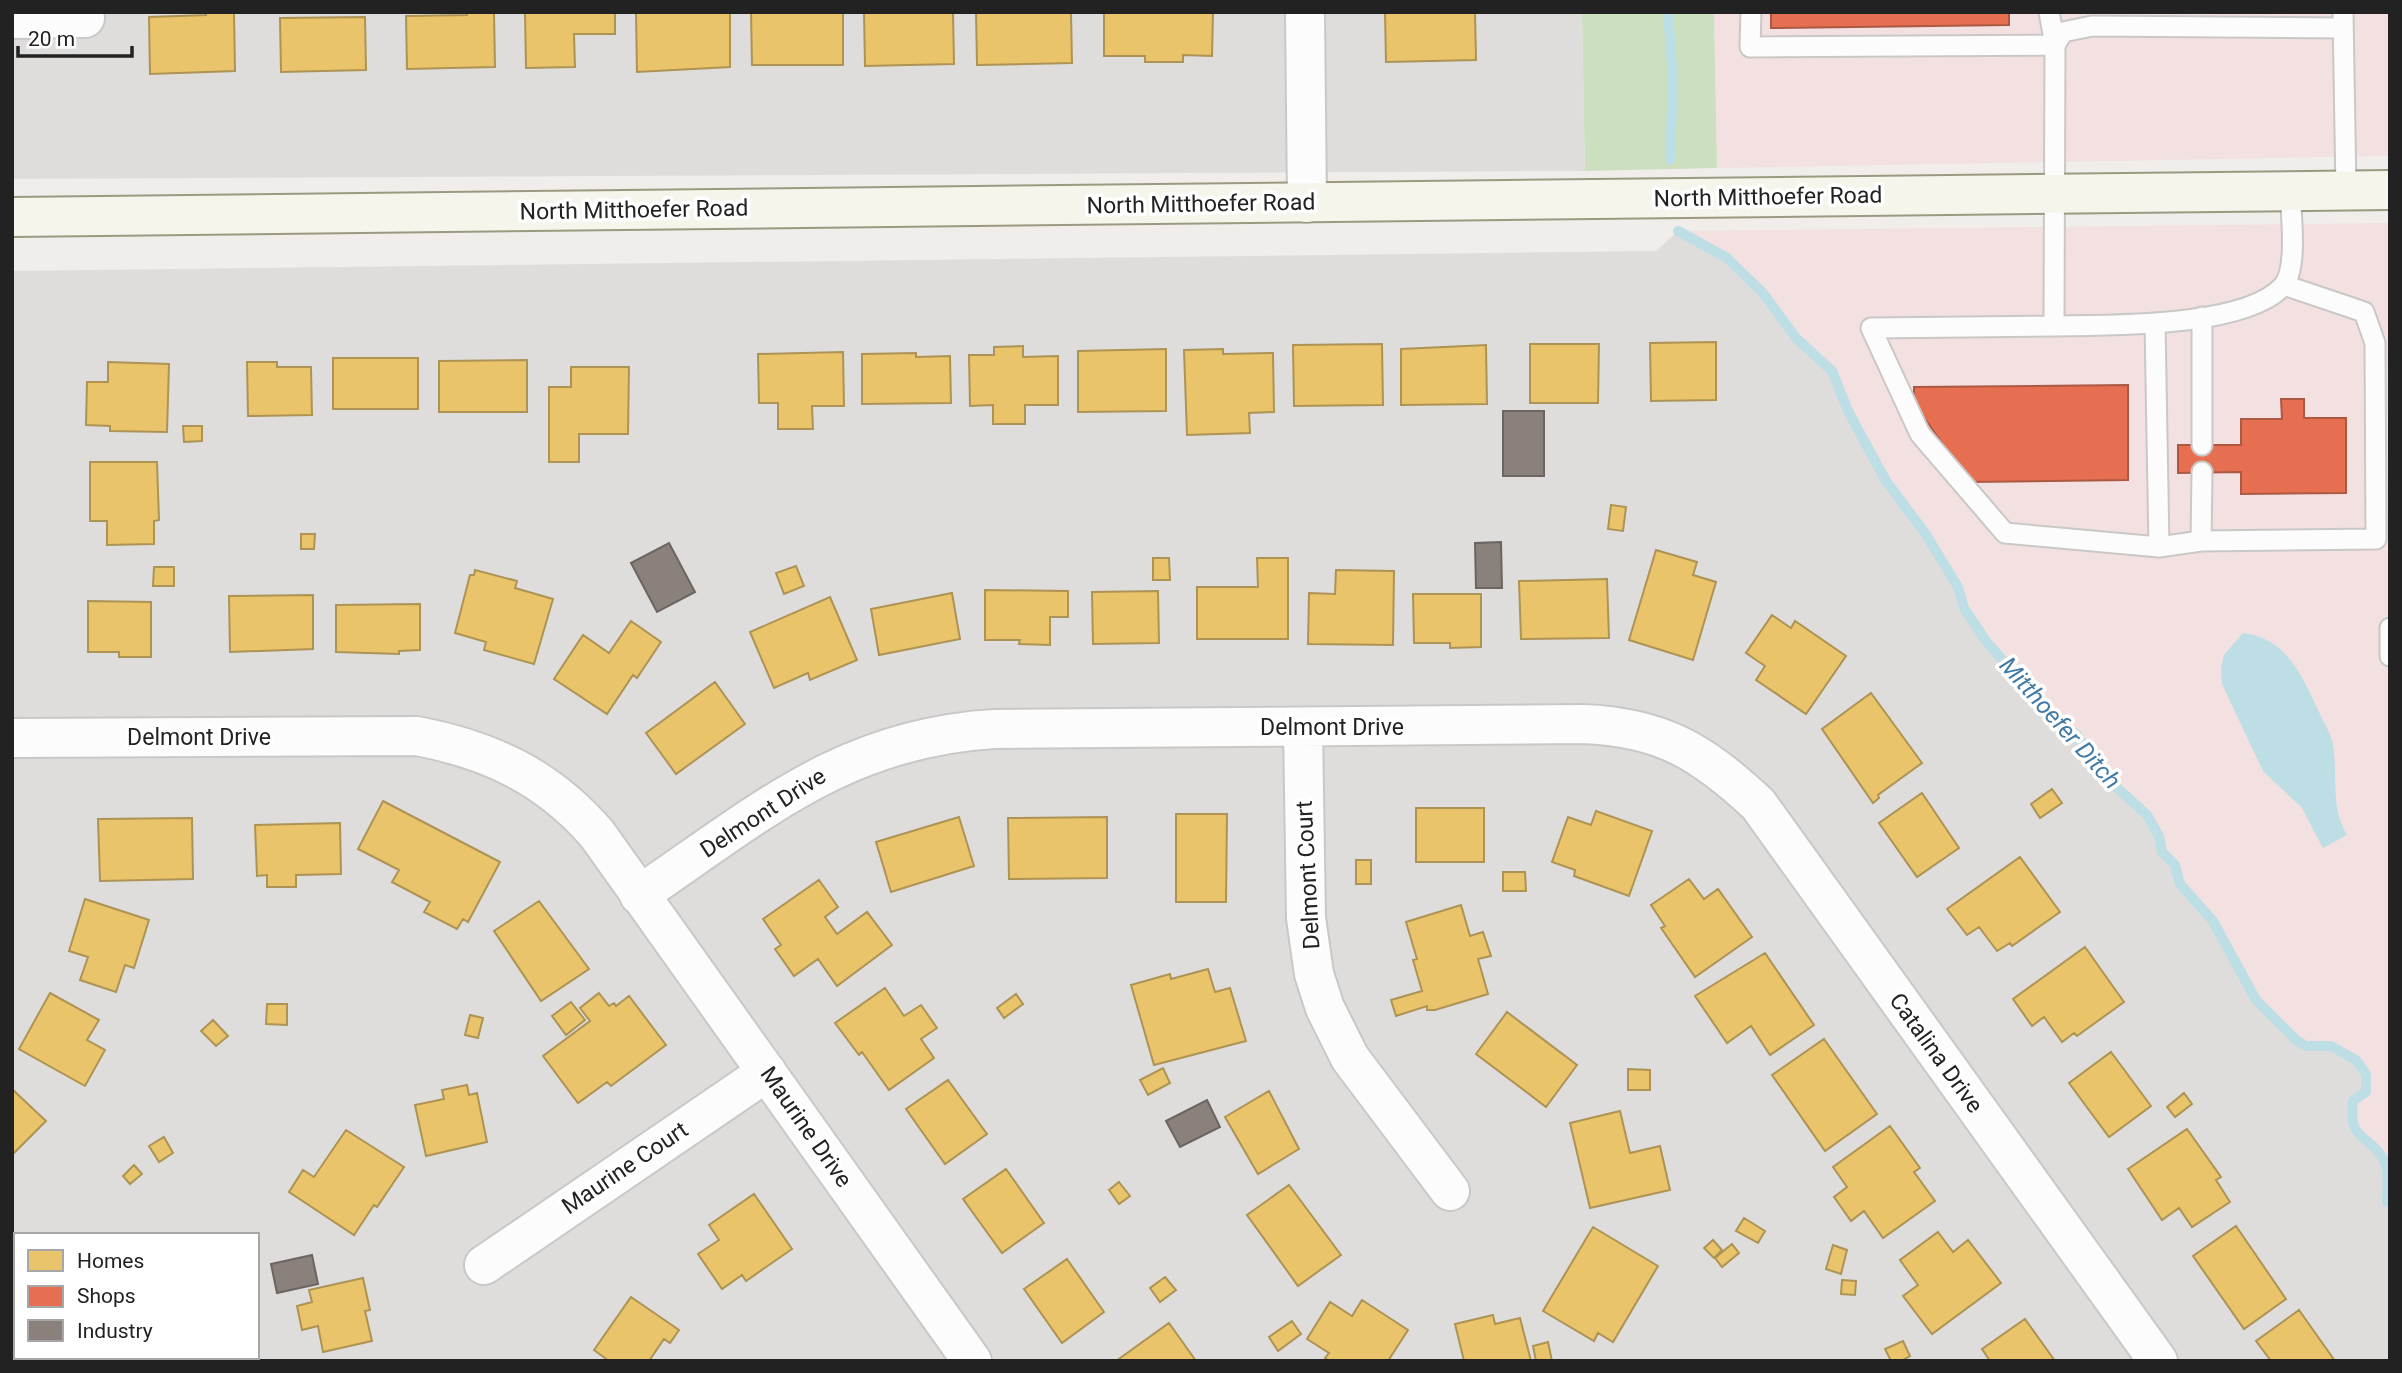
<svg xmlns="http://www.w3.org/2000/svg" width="2402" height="1373" font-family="Roboto,sans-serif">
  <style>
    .residential { fill: #dfdddc; fill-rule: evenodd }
    .commercial { fill: #f2e1e0 }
    .forest { fill: #ccdfbf }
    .water { fill: #bcdee4 }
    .homes { fill: #e9c46a; stroke: #ad9354; stroke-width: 2 }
    .shops { fill: #e76f51; stroke: #ac5843; stroke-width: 2 }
    .industry { fill: #8a817c; stroke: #6b6461; stroke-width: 2 }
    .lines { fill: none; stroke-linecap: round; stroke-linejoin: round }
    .stream { stroke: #bcdee4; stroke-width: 10 }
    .service-casing { stroke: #c9c8c6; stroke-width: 23 }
    .minor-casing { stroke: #c9c8c6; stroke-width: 42 }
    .secondary-casing { stroke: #9b9a80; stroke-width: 42 }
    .service { stroke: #fdfcfc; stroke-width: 19 }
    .minor { stroke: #fdfcfc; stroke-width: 38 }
    .secondary { stroke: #f5f5ec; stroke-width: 38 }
    .labels { text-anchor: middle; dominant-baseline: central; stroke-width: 7; stroke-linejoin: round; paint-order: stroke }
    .street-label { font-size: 23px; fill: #222; stroke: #fff }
    .water-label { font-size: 24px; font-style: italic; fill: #427aa7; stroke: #fff }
  </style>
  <rect width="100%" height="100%" fill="#f0edea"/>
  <path class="residential" d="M12,12H1582L1585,171L12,179Z
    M1678,231L1727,258L1763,293L1796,338L1832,371L1849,413L1886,481L1925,533L1958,587L1964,608L1986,641L2055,720L2077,735L2103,775L2147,815L2159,836L2162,852L2175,865L2180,884L2213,921L2256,1000L2306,1046H2331L2356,1060L2366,1074L2359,1138L2382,1157L2387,1171V1201L2390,1203V1361H12V271L1656,251ZM16,1235H257V1357H16Z"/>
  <path class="commercial" d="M1714,12H2390V156L1717,168Z
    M2390,223V1203L2387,1202V1171L2382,1157L2359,1138L2351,1116L2353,1101L2366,1092V1074L2356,1060L2331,1046H2306L2296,1040L2256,1000L2213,921L2180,884L2175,865L2162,852L2159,836L2147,815L2103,775L2077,735L2055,720L1986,641L1964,608L1958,587L1925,533L1886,481L1849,413L1832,371L1796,338L1763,293L1727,258L1678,231Z"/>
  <path class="forest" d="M1582,12H1714L1717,168L1585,171Z"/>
  <path class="water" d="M2243,633C2286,638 2302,675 2318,710C2323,721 2331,733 2333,745C2338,778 2330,805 2347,835L2323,848L2302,808L2263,771L2222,684L2221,667L2224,655Z"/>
  <path class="homes" d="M206,12H234L235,71L150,74L149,17L206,15Z
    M466,12H494L495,67L407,69L406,16L467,15Z
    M525,12H615V34H574L575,67L526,68Z
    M636,12H730V67L637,72Z
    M751,12H843V65H752Z
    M864,12H953L954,64L865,66Z
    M976,12H1071L1072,63L977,65Z
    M1104,12H1213L1212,56L1183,55V62H1145V56H1104Z
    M1385,12H1475L1476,60L1386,62Z
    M365,17L366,70L281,72L280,18Z
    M1716,342V400L1651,401L1650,343Z
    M1382,344L1383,405L1294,406L1293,345Z
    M1530,344H1599L1598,403H1530Z
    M1486,345L1487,404L1401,405V349Z
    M1023,346V357L1058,356V405H1025V424H993V405L970,406L969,355H994V347Z
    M1166,349V411L1078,412V351Z
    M1223,349V354L1273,353L1274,412L1249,413L1250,433L1187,435L1184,350Z
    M843,352L844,406H812L813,429H778V403H759L758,354Z
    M916,353V357L950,356L951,403L862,404V354Z
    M333,358H418V409H333Z
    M527,360V412H439V361Z
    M108,362L169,364L167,432L110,431V426L86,425L87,382H108Z
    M247,362H277V367H311L312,415L248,416Z
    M571,367H629L628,434H579V462H549V387H571Z
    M183,426H202V441L184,442Z
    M90,462H157L159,520L154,521V544L107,545V521H90Z
    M1611,505L1626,507L1623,531L1608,529Z
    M301,534H315L314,549H301Z
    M1656,550L1697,562L1693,575L1716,582L1693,660L1629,640Z
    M1153,558H1169L1170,580H1153Z
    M1257,558H1288V639H1197V587H1258Z
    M796,566L804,586L784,594L776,573Z
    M154,567H174V586H153Z
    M475,570L517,581L515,588L553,599L534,664L484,650L486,642L455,633L470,575H474Z
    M1336,570L1394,571L1393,645L1308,644L1309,593L1335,594Z
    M1607,579L1609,638L1521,639L1519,581Z
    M985,590L1068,591V617H1050V645L1019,644L1020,640H985Z
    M1158,591L1159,643L1093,644L1092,592Z
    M952,593L960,639L879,655L871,609Z
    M1413,594H1481V647L1450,648V643H1414Z
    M313,595V649L230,652L229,596Z
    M830,597L857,660L810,680L808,673L774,688L750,632Z
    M88,601L151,602V657H119V652H88Z
    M420,604V650L399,651V654L336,652V605Z
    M1772,615L1791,628L1795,621L1846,656L1806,714L1756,680L1765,666L1746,653Z
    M631,621L661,642L637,678L633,675L607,714L554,679L583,635L609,653Z
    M715,682L745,724L676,774L646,733Z
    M1871,693L1922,763L1878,795L1879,798L1873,803L1822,729Z
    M2052,789L2062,803L2040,818L2031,804Z
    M1922,793L1959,848L1917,877L1879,823Z
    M383,801L500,862L468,922L463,919L457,929L424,912L430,902L392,882L399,870L358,849Z
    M1416,808H1484V862H1416Z
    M1596,811L1652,831L1629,896L1574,876L1575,870L1552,862L1568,817L1591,825Z
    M1176,814H1227L1226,902H1176Z
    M959,817L974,866L891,892L876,842Z
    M1107,817V878L1009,879L1008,818Z
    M192,818L193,879L100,881L98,819Z
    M340,823L341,874L296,875V887H267V875L257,876L255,825Z
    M2020,857L2060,912L2012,946L2010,943L1997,951L1979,927L1967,935L1947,909Z
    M1356,860H1371V884H1356Z
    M1503,872H1525L1526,891H1503Z
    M1689,879L1704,899L1718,889L1752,937L1695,977L1661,928L1665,926L1651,905Z
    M819,880L838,907L825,917L837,934L867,912L892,945L837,986L818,959L794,976L775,949L781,945L763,919Z
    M85,899L149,920L134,968L125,965L116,992L80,980L88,957L69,951Z
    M539,901L589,969L541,1001L494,931Z
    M1461,905L1470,936L1483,932L1491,956L1478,959L1488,994L1435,1010H1427V1006L1396,1016L1391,1000L1422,991L1413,960L1417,959L1406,922Z
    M2085,947L2124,1002L2077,1036L2074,1033L2062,1042L2044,1017L2032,1026L2013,999Z
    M1765,953L1814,1025L1770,1055L1751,1026L1727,1043L1695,996Z
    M1208,969L1215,992L1230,988L1246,1041L1154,1065L1131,985L1170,974L1171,979Z
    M885,988L904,1016L921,1005L937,1028L921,1039L934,1058L889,1090L862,1052L859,1055L835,1023Z
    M50,993L99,1020L87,1040L105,1050L85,1086L19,1049Z
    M599,993L609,1006L614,1003L616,1006L629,996L666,1045L611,1086L607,1082L578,1103L543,1056L590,1021L580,1008Z
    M1016,994L1023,1004L1004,1018L997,1008Z
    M571,1002L585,1020L566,1035L552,1016Z
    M267,1004H287V1025L266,1024Z
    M1507,1012L1577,1065L1546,1107L1476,1054Z
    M470,1015L483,1018L478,1038L465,1035Z
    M213,1020L228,1036L216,1046L201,1031Z
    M1824,1039L1877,1114L1825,1151L1772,1075Z
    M2111,1052L2151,1106L2109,1137L2069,1083Z
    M1163,1068L1170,1083L1148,1095L1140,1080Z
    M1628,1069L1650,1070V1090H1628Z
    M948,1080L987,1134L945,1164L906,1109Z
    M467,1085L469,1095L477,1093L487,1142L426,1156L415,1105L444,1099L442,1090Z
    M12,1089L46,1121L12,1155Z
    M1269,1091L1299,1149L1258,1174L1225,1117Z
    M2184,1093L2192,1104L2175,1117L2167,1107Z
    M1620,1111L1630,1153L1660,1146L1670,1190L1590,1208L1570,1123Z
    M1890,1126L1920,1168L1914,1172L1935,1201L1883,1238L1864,1211L1851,1221L1834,1197L1847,1187L1833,1167Z
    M2187,1129L2221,1177L2216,1180L2230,1202L2192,1227L2179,1208L2162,1220L2128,1169Z
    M346,1130L404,1167L377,1207L374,1205L354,1235L289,1192L303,1170L314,1177Z
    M164,1137L173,1153L159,1162L149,1146Z
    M134,1165L142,1174L130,1184L123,1176Z
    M1006,1169L1044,1223L1002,1253L963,1199Z
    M1119,1182L1130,1196L1119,1204L1109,1190Z
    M1289,1185L1341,1255L1298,1286L1247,1215Z
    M754,1194L792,1249L746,1281L742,1275L722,1289L698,1254L719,1240L709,1225Z
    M1744,1218L1765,1231L1758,1243L1736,1231Z
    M2236,1226L2286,1299L2244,1329L2193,1256Z
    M1593,1227L1658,1266L1613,1342L1598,1333L1594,1341L1543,1311Z
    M1938,1232L1953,1252L1968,1240L2001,1283L1932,1334L1903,1296L1918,1285L1900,1260Z
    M1713,1240L1722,1250L1714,1258L1704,1248Z
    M1732,1244L1739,1253L1722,1267L1715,1258Z
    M1833,1245L1847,1250L1841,1274L1826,1269Z
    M1067,1259L1104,1312L1062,1343L1024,1289Z
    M16,1271V1347L12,1342V1273Z
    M1165,1277L1176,1290L1160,1302L1150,1288Z
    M363,1278L370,1310L365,1311L372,1341L323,1352L318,1326L302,1330L297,1306L312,1302L309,1290Z
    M1842,1280L1856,1281L1855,1295L1841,1294Z
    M631,1297L679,1330L670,1343L664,1339L649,1361H609L594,1350Z
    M1362,1300L1408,1330L1388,1361H1330L1325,1358L1329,1353L1307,1339L1330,1302L1352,1316Z
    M2299,1310L2335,1361H2271L2256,1341Z
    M1493,1315L1495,1324L1520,1318L1531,1361H1464L1455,1324Z
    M2025,1319L2055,1361H1990L1982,1349Z
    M1292,1321L1301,1334L1278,1351L1269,1337Z
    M1169,1323L1196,1361H1116Z
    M1903,1341L1910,1356L1901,1361H1891L1885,1349Z
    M1548,1342L1552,1361H1536L1533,1346Z
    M88,1357H119L121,1361H81Z"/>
  <path class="shops" d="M1771,12H2009V25L1771,28Z
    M2128,385V480L1969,482L1914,403V387Z
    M2281,399H2304V418H2346V493L2241,494V472L2178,473V445H2241V419H2282Z"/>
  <path class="industry" d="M1503,411H1544V476H1503Z
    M1501,542L1502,588H1476L1475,543Z
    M669,543L695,592L657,612L631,563Z
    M1207,1100L1220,1127L1180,1147L1166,1121Z
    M312,1255L318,1284L277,1293L271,1264Z"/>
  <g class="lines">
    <path class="stream" d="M1668,12L1673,79L1670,160
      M1678,231L1727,258L1763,293L1796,338L1832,371L1849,413L1886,481L1925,533L1958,587L1964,608L1986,641L2055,720L2077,735L2103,775L2147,815L2159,836L2162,852L2175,865L2180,884L2213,921L2256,1000L2296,1040L2306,1046H2331L2356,1060L2366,1074V1092L2353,1101C2348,1141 2367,1133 2382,1157C2390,1169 2387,1188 2387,1202L2390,1203"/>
    <g class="service-casing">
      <path id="service" d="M1751,12L1750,47L2055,45L2049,12
        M2343,12L2346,191
        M2202,317V445
        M2155,323L2159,547
        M2054,326C2108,325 2245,328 2283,286C2298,269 2291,214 2290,191
        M2202,472L2201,541L2376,539L2375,343L2364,312L2284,285
        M2201,541L2159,547L2005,533L1920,434L1871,328L2054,326L2055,45L2063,32L2092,26L2343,28
        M2390,628V656"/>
    </g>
    <g class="minor-casing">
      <path id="minor" d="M1305,12L1307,203
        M12,19L85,18
        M1303,727L1306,918L1314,974L1325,1008L1350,1058L1450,1191
        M12,738L417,736C490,750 548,777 597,834L972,1361
        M639,895C759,814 843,738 994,729L1583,724C1662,727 1702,752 1758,804L2158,1361
        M484,1265L767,1072"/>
    </g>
    <g class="secondary-casing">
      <path id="secondary" d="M12,217L2390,190"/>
    </g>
    <use href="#service" class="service"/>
    <use href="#minor" class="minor"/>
    <use href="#secondary" class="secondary"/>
  </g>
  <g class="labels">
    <g class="street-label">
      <text transform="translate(1768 197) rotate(-1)">North Mitthoefer Road</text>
      <text transform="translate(1201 204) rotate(-1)">North Mitthoefer Road</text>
      <text transform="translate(634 210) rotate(-1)">North Mitthoefer Road</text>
      <text x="1332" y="727">Delmont Drive</text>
      <text x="199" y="737">Delmont Drive</text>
      <text transform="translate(763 813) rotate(-33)">Delmont Drive</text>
      <text transform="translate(1308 875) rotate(-93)">Delmont Court</text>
      <text transform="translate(1936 1053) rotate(54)">Catalina Drive</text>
      <text transform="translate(806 1127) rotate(55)">Maurine Drive</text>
      <text transform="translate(625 1168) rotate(-34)">Maurine Court</text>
    </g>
    <g class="water-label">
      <text transform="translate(2060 723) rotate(48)">Mitthoefer Ditch</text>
    </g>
  </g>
  <rect width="2402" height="1373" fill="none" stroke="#222222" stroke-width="28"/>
  <rect x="14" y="1233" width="245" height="126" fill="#ffffff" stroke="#a7a7a7" stroke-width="2"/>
  <rect x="28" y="1250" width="35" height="21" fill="#e9c46a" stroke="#a7a7a7" stroke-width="2"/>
  <text x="77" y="1268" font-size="21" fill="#222222">Homes</text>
  <rect x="28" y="1286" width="35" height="21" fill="#e76f51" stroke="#a7a7a7" stroke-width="2"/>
  <text x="77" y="1303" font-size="21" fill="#222222">Shops</text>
  <rect x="28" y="1320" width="35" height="21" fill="#8a817c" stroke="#a7a7a7" stroke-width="2"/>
  <text x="77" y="1338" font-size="21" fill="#222222">Industry</text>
  <path d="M18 46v10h114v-10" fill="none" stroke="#222222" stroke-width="3.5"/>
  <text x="28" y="46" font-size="21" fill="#222222" stroke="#ffffff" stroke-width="5" paint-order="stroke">20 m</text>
</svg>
